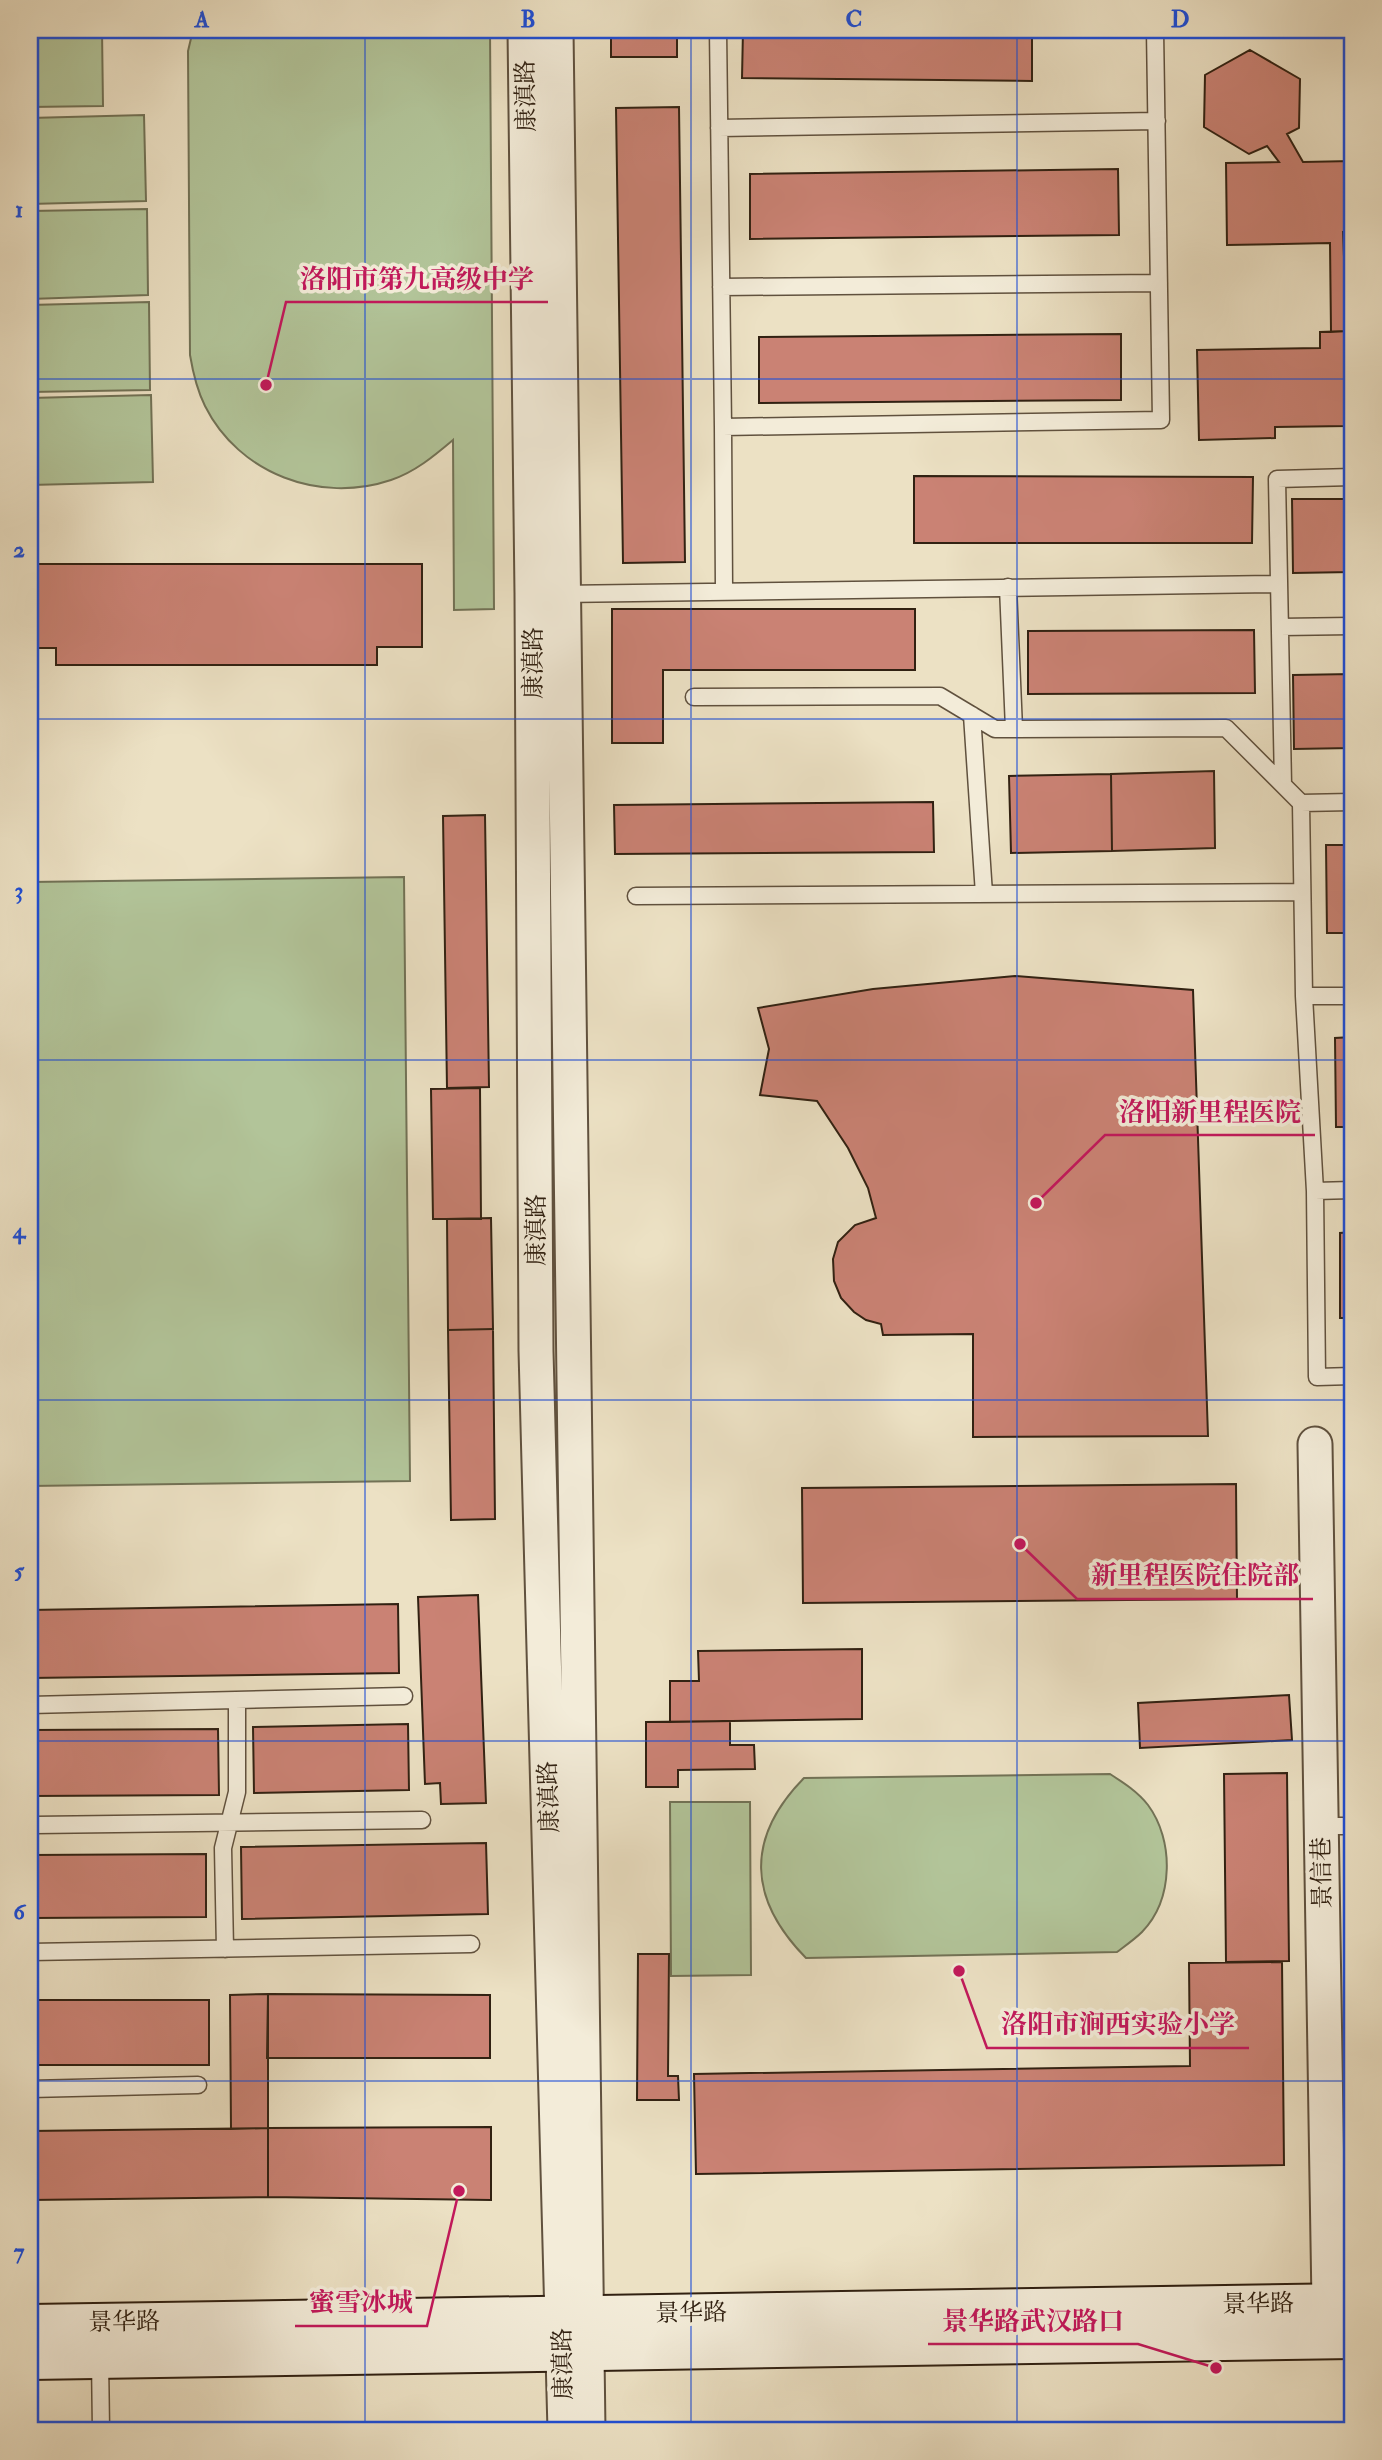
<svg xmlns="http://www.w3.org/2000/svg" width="1382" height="2460" font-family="'IM FELL Double Pica','Noto Serif SC',serif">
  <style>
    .green { fill: #b2c499; stroke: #727256; stroke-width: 2 }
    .building { fill: #ca8274; stroke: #312112; stroke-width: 2 }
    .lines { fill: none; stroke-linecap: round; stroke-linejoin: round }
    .lane-casing { stroke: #60513e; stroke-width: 19 }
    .street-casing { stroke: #60513e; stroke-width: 37 }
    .secondary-casing { stroke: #312112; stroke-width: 42 }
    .lane { stroke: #f3ecd9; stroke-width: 16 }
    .street { stroke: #f3ecd9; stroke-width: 33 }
    .secondary { stroke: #f3ecd9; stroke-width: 38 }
    .grid { fill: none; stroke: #1d4ed8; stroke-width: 2; stroke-opacity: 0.55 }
    .labels { text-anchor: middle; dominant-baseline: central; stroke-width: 7; stroke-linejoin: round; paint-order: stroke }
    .street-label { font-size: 24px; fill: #312112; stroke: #f3ecd9 }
    .leader { fill: none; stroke: #c2185b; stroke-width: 2.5 }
    .callout-dot { fill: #c2185b; stroke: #f3ecd9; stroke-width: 2.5 }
    .callout-label { font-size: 26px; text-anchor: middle; font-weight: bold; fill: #c2185b; stroke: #f3ecd9; stroke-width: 7; stroke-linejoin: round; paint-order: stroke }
    .neatline { fill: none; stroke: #1d4ed8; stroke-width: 2.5 }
    .grid-label { font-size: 23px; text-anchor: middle; font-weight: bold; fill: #1d4ed8 }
  </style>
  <rect width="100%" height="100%" fill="#ece1c4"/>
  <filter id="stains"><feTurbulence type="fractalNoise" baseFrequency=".00286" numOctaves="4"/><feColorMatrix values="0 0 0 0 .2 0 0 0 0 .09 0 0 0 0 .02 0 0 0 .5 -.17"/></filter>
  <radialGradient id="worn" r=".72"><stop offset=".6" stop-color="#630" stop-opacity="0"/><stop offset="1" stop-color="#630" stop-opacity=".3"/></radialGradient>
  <path class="green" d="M30,30H102L103,106L30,107Z
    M193,30H490L494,609L454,610L453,440C434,456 415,472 391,480C320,504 239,474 205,406C197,390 193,373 190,355L188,51Z
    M144,115L146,201L30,204V118Z
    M147,209L148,295L30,299V211Z
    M149,302L150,390L30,392V305Z
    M151,395L153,482L30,485V398Z
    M404,877L410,1481L30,1486V882Z
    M1110,1774C1124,1783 1138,1792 1148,1805C1174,1840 1174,1899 1142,1932C1135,1939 1125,1946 1117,1952L806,1958C748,1899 745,1838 804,1778Z
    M670,1802H750L751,1975L671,1976Z"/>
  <path class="building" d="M611,30H677V57H611Z
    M743,30H1032V81L742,78Z
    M1250,50L1300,79L1299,128L1287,134L1303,162L1352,161V232H1343L1347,331L1331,332L1330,243L1227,245L1226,163L1279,162L1267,146L1249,154L1204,127L1205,75Z
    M679,107L685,562L623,563L616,108Z
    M1118,169L1119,235L750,239V174Z
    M1347,331H1352V416H1347V426L1275,427V438L1199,440L1197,350L1320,348V332Z
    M1121,334V400L759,403V337Z
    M914,476L1253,477L1252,543H914Z
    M1292,499H1352V572L1293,573Z
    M30,564H422V647H377V665H56V648H30Z
    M612,609H915V670H663V743H612Z
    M1254,630L1255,693L1028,694V631Z
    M1352,674V748L1294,749L1293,675Z
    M1214,771L1215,848L1112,851L1111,774Z
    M1111,774L1112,851L1011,853L1009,776Z
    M933,802L934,852L615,854L614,805Z
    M485,815L489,1087L447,1088L443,816Z
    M1326,845H1352V933H1327Z
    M1015,976L1193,990L1208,1436L973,1437V1334L883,1335L881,1324L866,1320L854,1312L841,1298L834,1281L833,1259L838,1242L855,1225L876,1218L868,1188L848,1148L817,1101L760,1095L769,1049L758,1008L873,989Z
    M1352,1037V1127H1336L1335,1038Z
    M480,1088L481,1219H433L431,1089Z
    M491,1218L493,1329L448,1330L447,1219Z
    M1352,1232V1318H1340V1233Z
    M493,1329L495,1519L451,1520L448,1330Z
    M1236,1484L1237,1599L803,1603L802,1488Z
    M478,1595L486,1803L441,1804L440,1783L425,1784L418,1597Z
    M398,1604L399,1673L30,1678V1610Z
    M862,1649V1719L670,1722V1681H699L698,1651Z
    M1289,1695L1292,1740L1140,1748L1138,1703Z
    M730,1721V1745H754L755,1769L678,1770V1787H646V1722Z
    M408,1724L409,1790L254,1793L253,1727Z
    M218,1729L219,1795L30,1796V1730Z
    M1287,1773L1289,1961L1226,1962L1224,1774Z
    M486,1843L488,1914L242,1919L241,1847Z
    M206,1854V1917L30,1918V1855Z
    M638,1954H669L668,2076H678L679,2100H637Z
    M1282,1962L1284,2165L696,2174L694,2074L1190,2066L1189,1963Z
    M268,1994L490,1995V2058H267Z
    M268,1994V2128L231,2129L230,1995Z
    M30,2000H209V2065H30Z
    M491,2127V2200L268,2197V2128Z
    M268,2128V2197L30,2200V2131Z
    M1352,2426V2430H1178Z"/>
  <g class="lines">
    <g class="lane-casing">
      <path id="lane" d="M718,30L723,427L1161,420L1155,30
        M719,128L1157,121
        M721,287L1159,283
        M723,427L724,590
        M1008,587L1014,729
        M560,594L1279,584
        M1280,627L1352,626
        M694,697L940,696L995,729L1226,728L1301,803
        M972,715L984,894
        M1283,785L1277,479L1352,477
        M636,896L1302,892
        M1304,996L1301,803L1352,802
        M1352,996H1304L1315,1191L1317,1377L1352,1376
        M1315,1191L1352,1190
        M30,1705L404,1696
        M35,1825L422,1820
        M1321,1826H1352
        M225,1949L223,1848L237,1792V1700
        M30,1952L471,1944
        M30,2089L198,2085
        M100,2359L101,2430"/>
    </g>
    <g class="street-casing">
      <path id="street" d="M525,30L532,593L536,1351L565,2430
        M556,30L588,2430
        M1315,1444L1329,2303"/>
    </g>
    <g class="secondary-casing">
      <path id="secondary" d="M30,2324L1352,2303
        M30,2360L1352,2339"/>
    </g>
    <use href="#lane" class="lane"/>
    <use href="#street" class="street"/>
    <use href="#secondary" class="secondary"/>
  </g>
  <path class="grid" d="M365,30V2430M691,30V2430M1017,30V2430M30,379H1352M30,719H1352M30,1060H1352M30,1400H1352M30,1741H1352M30,2081H1352"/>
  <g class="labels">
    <g class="street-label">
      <text transform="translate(526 96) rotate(-91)">康滇路</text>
      <text transform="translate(533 663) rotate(-90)">康滇路</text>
      <text transform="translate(536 1230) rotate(-90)">康滇路</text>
      <text transform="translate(549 1797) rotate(-92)">康滇路</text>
      <text transform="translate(1322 1873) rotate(-91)">景信巷</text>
      <text transform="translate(1258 2304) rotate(-1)">景华路</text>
      <text transform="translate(691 2313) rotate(-1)">景华路</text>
      <text transform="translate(124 2322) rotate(-1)">景华路</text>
      <text transform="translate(563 2364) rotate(-91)">康滇路</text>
    </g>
  </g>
  <path class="leader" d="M266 385L286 302H548M1036 1203L1105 1135H1315M1020 1544L1077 1599H1313M959 1971L987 2048H1249M459 2191L427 2326H295M1216 2368L1138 2344H928"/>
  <g class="callout-dot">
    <circle cx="266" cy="385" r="7"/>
    <circle cx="1036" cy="1203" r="7"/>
    <circle cx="1020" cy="1544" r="7"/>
    <circle cx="959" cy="1971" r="7"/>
    <circle cx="459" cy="2191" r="7"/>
    <circle cx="1216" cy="2368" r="7"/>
  </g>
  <g class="callout-label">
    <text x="417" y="288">洛阳市第九高级中学</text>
    <text x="1210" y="1121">洛阳新里程医院</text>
    <text x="1195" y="1584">新里程医院住院部</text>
    <text x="1118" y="2033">洛阳市涧西实验小学</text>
    <text x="361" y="2311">蜜雪冰城</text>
    <text x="1033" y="2330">景华路武汉路口</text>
  </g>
  <rect width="1382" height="2460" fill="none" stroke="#ece1c4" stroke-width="77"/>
  <rect x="38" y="38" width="1306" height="2384" class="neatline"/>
  <g class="grid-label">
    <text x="202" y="27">A</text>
    <text x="528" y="27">B</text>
    <text x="854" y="27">C</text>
    <text x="1180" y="27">D</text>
    <text x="19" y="217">1</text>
    <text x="19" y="557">2</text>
    <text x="19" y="898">3</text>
    <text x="19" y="1238">4</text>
    <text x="19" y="1578">5</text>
    <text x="19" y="1919">6</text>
    <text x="19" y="2259">7</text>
  </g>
  <rect width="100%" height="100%" filter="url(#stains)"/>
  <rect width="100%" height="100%" fill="url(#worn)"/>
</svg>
